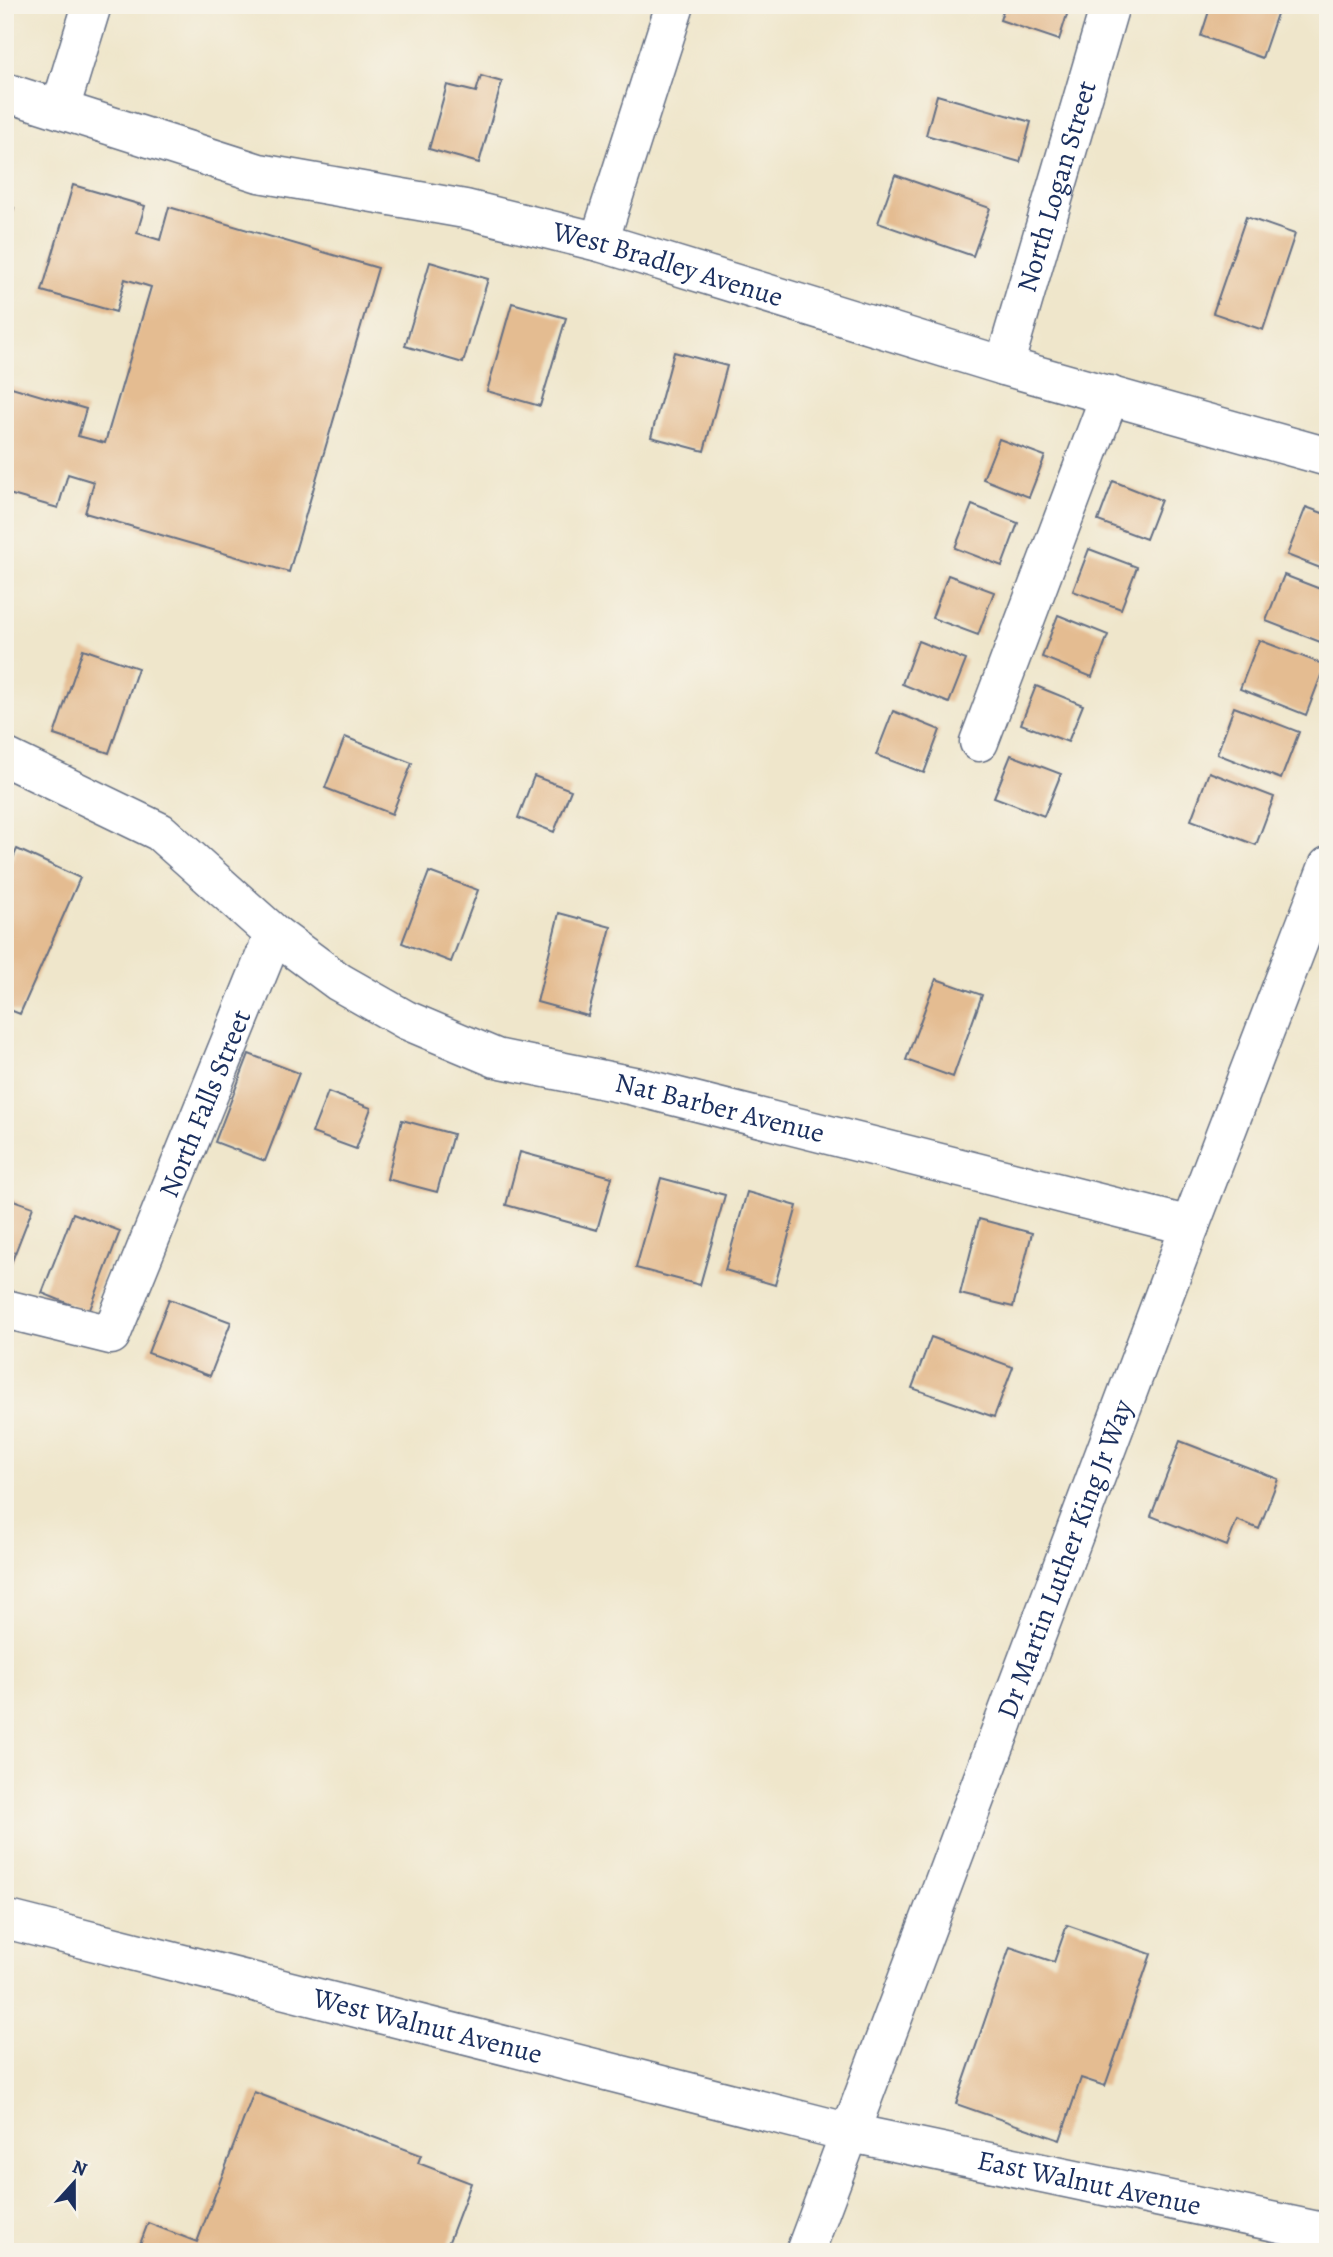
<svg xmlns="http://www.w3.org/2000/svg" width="1333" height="2257" font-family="Alegreya,serif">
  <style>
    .building { fill: #e4bc91 }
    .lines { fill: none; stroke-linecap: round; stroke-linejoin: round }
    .minor-casing { stroke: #656f84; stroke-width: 41 }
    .major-casing { stroke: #656f84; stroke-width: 41 }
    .minor { stroke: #fff; stroke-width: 38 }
    .major { stroke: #fff; stroke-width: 38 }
    .labels { text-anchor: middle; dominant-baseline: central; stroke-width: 7; stroke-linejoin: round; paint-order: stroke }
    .street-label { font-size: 28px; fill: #1b2f5e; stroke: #f7f3e8 }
  </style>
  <rect width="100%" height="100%" fill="#f7f3e8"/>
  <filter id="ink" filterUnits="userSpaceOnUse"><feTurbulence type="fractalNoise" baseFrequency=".0143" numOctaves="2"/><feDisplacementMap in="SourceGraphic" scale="14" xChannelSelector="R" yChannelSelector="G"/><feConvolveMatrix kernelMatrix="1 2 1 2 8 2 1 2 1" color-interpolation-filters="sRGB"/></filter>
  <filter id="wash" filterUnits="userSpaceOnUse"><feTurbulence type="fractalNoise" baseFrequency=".00686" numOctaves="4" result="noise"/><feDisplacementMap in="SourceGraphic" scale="28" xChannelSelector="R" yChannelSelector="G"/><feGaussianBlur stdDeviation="1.57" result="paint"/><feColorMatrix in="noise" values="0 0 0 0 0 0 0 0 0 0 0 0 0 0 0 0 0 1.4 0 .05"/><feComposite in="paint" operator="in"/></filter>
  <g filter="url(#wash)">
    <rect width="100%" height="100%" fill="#efe6cb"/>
    <g id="blocks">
      <path class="building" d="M1005,5H1070L1059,40L1000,20Z
        M1211,5H1280L1262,58L1201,36Z
        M481,76L502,82L479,163L429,149L447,85L476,92Z
        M937,95L1031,122L1020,162L926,135Z
        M895,175L990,208L973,256L878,223Z
        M73,185L145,206L137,233L160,240L169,207L378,268L289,572L85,513L94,482L68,474L58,508L5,493V385L86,409L78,436L105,443L151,287L125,279L116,312L42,291Z
        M5,205L14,208L6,234H5Z
        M1246,217L1295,234L1263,330L1213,313Z
        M430,262L488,279L463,363L405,346Z
        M512,303L566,318L540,406L487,391Z
        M674,352L727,366L704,451L651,437Z
        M999,439L1045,456L1029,497L983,479Z
        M1113,481L1161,500L1146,539L1098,521Z
        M972,505L1018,523L1002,566L955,548Z
        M1306,507L1328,515V571L1287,555Z
        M1089,549L1137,567L1121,609L1073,591Z
        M948,575L994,592L978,635L932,618Z
        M1284,575L1328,592V645L1266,621Z
        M1058,615L1108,635L1092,677L1042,657Z
        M1259,640L1325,665L1306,715L1240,689Z
        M918,641L966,660L949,703L902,684Z
        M83,649L138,668L109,753L54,735Z
        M1036,686L1083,705L1068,742L1021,724Z
        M1234,707L1299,732L1281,779L1217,754Z
        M893,711L940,730L924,773L876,755Z
        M345,737L412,763L392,814L325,788Z
        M1011,755L1061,774L1044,816L994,797Z
        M1209,772L1274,797L1256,845L1191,820Z
        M534,776L571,790L554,832L518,818Z
        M17,849L80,878L20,1014L5,1008V876Z
        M429,872L478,890L451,962L402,943Z
        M559,913L611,927L588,1016L537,1002Z
        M936,979L982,995L953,1077L906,1060Z
        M249,1054L299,1073L265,1161L215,1142Z
        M328,1092L371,1108L356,1149L312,1133Z
        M402,1120L453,1134L437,1192L387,1179Z
        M520,1152L612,1177L597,1230L506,1205Z
        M661,1178L725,1195L700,1285L636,1268Z
        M747,1192L797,1206L775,1285L725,1270Z
        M5,1197L33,1207L5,1279Z
        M73,1213L120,1231L89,1312L42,1293Z
        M979,1219L1032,1233L1013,1307L960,1294Z
        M169,1299L231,1322L210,1376L148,1353Z
        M931,1337L1013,1367L994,1417L912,1388Z
        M1180,1441L1278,1479L1259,1529L1237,1520L1227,1546L1151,1516Z
        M1067,1925L1151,1954L1105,2086L1081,2078L1060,2140L956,2104L1010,1947L1054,1962Z
        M254,2092L421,2155L418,2163L471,2183L445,2252H137L148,2223L197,2242Z"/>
    </g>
  </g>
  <g filter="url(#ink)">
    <use href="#blocks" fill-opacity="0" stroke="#656f84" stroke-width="2"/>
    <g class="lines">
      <g class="minor-casing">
        <g id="minor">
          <path id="s1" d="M5,92L259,173L465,209L599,242L1004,366L1328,457"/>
          <path d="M60,109L92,5"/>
          <path d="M599,242L675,5"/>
          <path id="s2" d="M1004,366L1110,5"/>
          <path d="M979,742L1110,395"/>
          <path id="s3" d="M5,757L160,832L274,934L339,982L406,1020L496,1058L634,1086L1190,1226"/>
          <path id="s4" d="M5,1309L111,1335L274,934"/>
          <path id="s5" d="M5,1919L851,2133L1328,2233"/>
        </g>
      </g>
      <g class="major-casing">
        <g id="major">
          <path id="s6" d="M805,2252L1190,1226L1328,866"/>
        </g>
      </g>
      <use href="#minor" class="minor"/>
      <use href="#major" class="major"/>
    </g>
  </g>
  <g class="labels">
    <g class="street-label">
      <text stroke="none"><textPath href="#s2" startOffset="187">North Logan Street</textPath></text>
      <text stroke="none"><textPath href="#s1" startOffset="686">West Bradley Avenue</textPath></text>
      <text stroke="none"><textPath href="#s4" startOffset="359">North Falls Street</textPath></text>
      <text stroke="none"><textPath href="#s3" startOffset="810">Nat Barber Avenue</textPath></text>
      <text stroke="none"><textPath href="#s6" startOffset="740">Dr Martin Luther King Jr Way</textPath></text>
      <text stroke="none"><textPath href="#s5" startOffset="436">West Walnut Avenue</textPath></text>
      <text stroke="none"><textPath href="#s5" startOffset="1116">East Walnut Avenue</textPath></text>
    </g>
  </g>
  <rect width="1333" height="2257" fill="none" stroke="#f7f3e8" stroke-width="28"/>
  <g transform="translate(74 2183) rotate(21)" stroke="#f7f3e8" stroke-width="5" paint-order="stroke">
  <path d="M0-5L12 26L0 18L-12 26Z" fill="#1b2f5e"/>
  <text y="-10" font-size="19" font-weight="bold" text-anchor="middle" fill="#1b2f5e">N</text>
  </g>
</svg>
